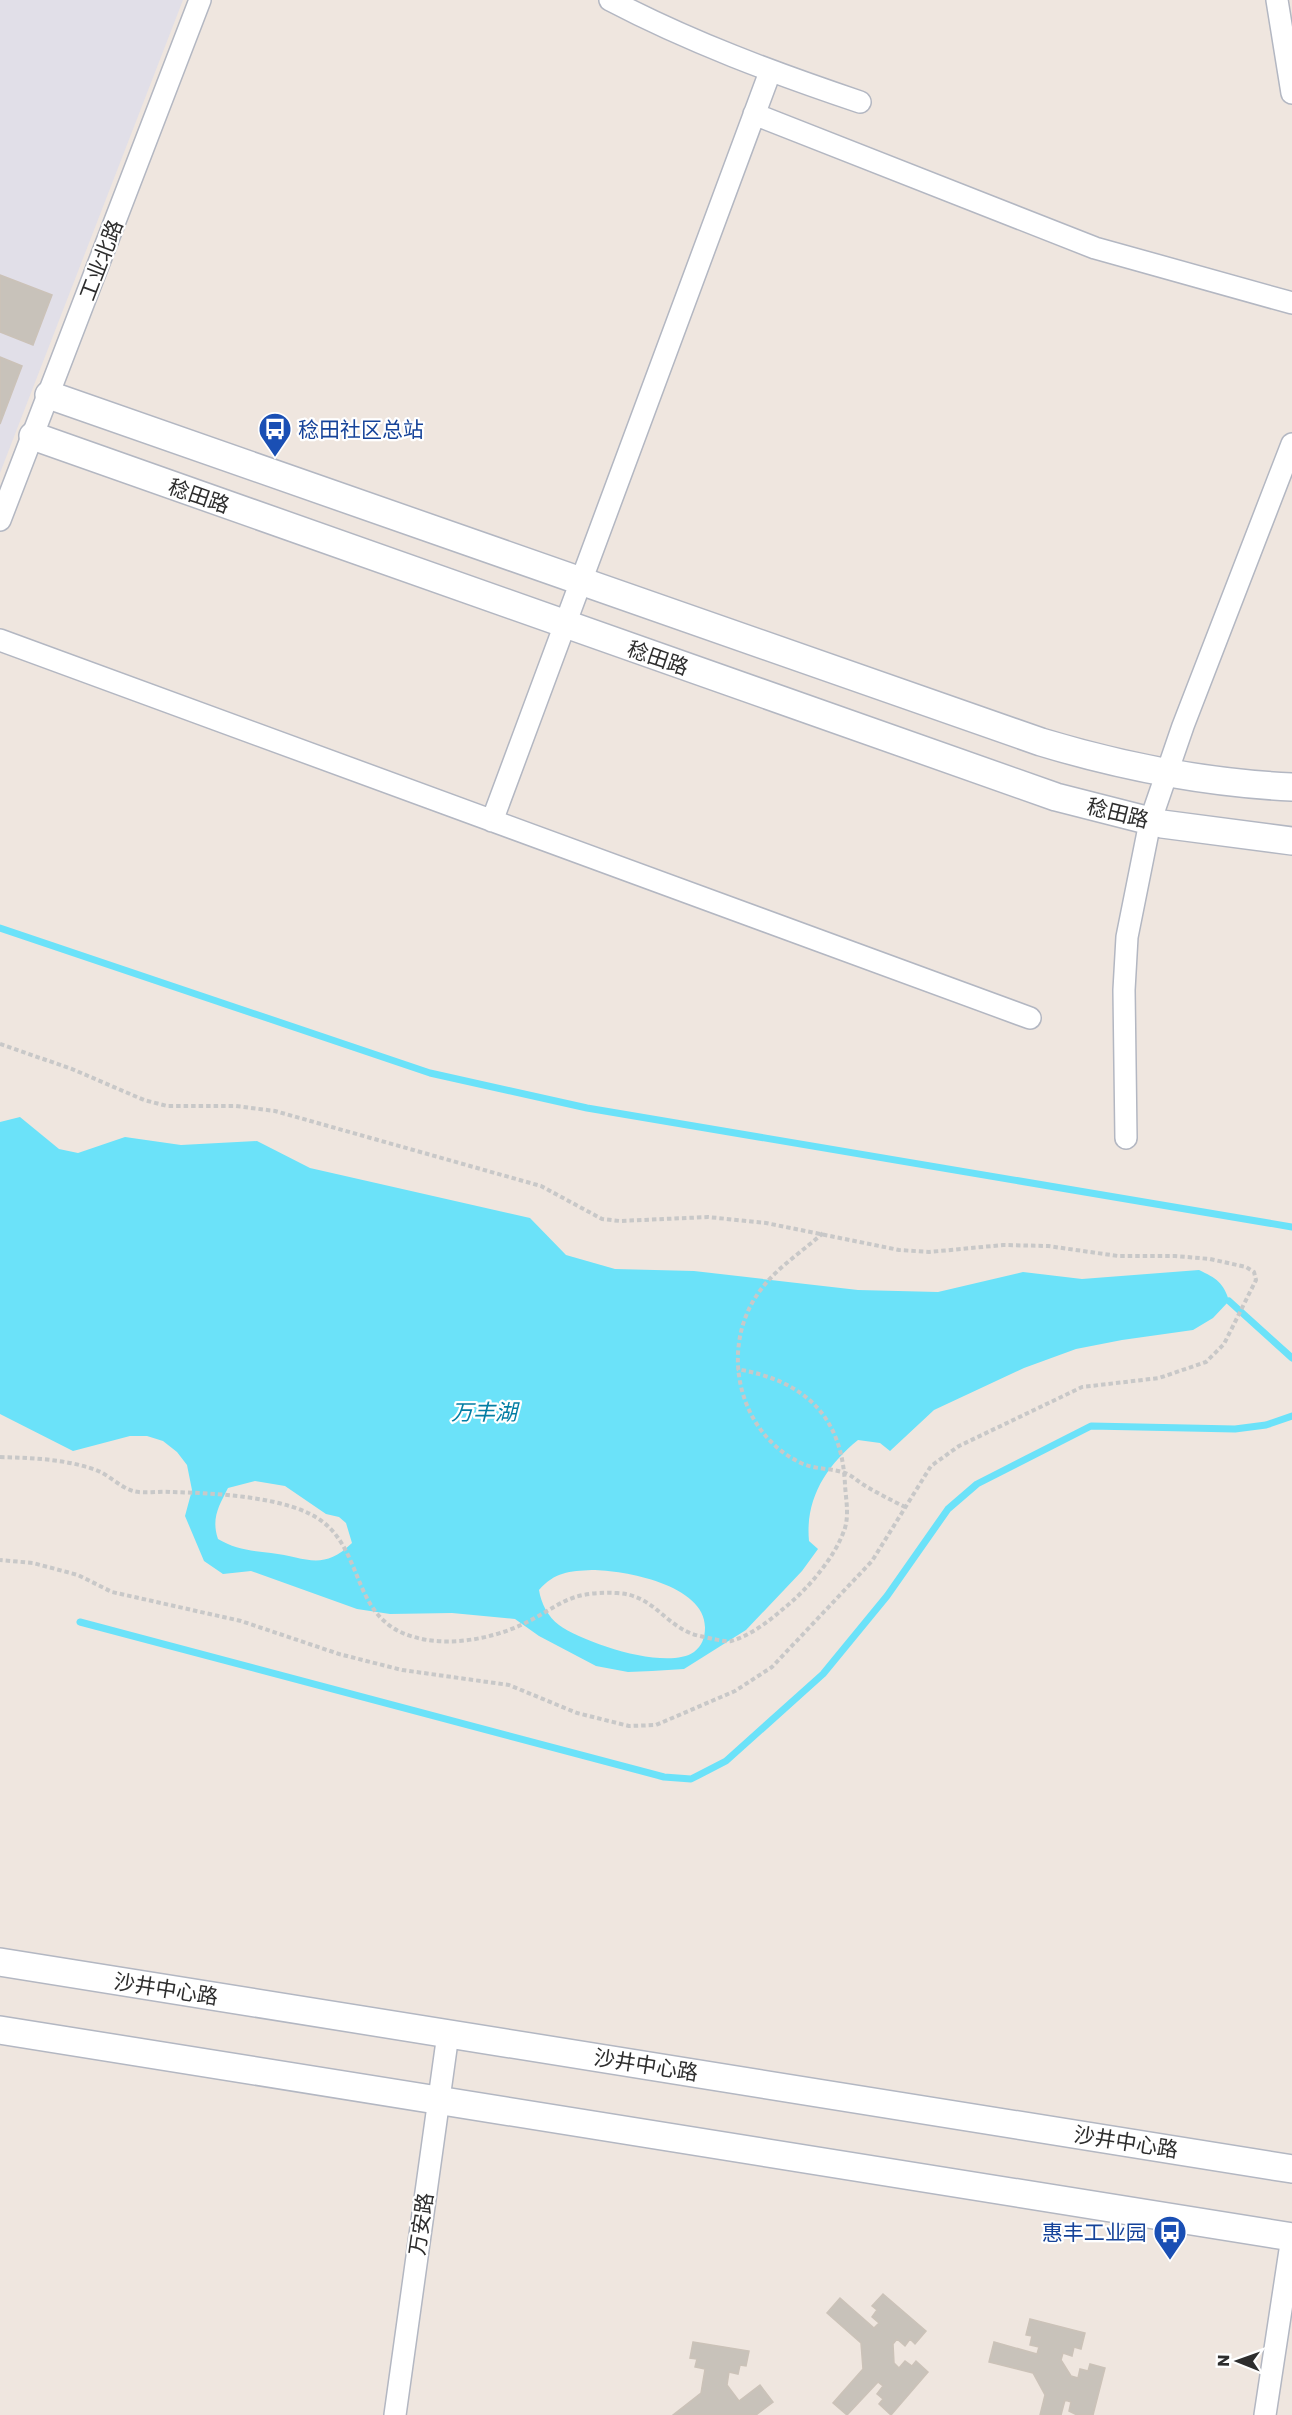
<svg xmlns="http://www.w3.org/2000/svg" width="1292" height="2415" font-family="Poppins,'Noto Sans SC',sans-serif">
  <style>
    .industrial { fill: #e1dfe8 }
    .water { fill: #6be2f9; fill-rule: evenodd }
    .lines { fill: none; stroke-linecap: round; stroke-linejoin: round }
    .stream { stroke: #6be2f9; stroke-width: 7 }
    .building { fill: #c8c2ba; stroke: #cbc2b8; stroke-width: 1.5 }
    .minor-casing { stroke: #b3b7c2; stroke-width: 24 }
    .tertiary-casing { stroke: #b3b7c2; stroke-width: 30 }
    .path { stroke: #c8c8c8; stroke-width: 4; stroke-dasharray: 4.5 3; stroke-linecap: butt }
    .minor { stroke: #fff; stroke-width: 21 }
    .tertiary { stroke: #fff; stroke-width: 27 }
    .labels { text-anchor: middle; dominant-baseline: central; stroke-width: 4.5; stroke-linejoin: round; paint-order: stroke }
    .street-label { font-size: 21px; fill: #2d2d2d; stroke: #fff }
    .transit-label { font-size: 21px; fill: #164399; stroke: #fff; text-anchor: start }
    .water-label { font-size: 22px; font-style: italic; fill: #037ea4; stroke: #fff }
  </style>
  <rect width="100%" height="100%" fill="#efe6df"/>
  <path class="industrial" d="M0,0H183L0,473Z"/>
  <path class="water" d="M20,1117L59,1149L78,1153L125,1137L181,1145L257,1141L310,1168L530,1218L566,1255L615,1269L694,1271L858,1290L938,1292L1023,1272L1082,1279L1199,1270C1216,1278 1224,1283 1229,1301L1213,1318L1193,1330L1122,1340L1076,1349L1024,1368L934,1410L890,1451L880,1443L858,1440C826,1466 805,1499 809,1541L818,1549L802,1571L746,1630L684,1669L652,1671L628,1672L596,1666L539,1636L515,1619L452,1613L390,1614L357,1609L251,1571L223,1574L204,1561L185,1516L192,1490L187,1465L177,1452L163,1441L147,1436H130L73,1451L0,1414V1122ZM255,1481L285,1486L326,1514L339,1517L346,1523L352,1543C322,1572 306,1557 271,1553C251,1551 235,1549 218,1539C211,1518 219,1506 228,1488ZM592,1570C624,1570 706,1585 705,1628C705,1637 702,1646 694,1652C667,1671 584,1643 559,1625C548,1617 541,1603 539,1590C555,1572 569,1571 592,1570Z"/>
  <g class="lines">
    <path class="stream" d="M0,928L430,1073L587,1108L1292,1227
      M1229,1301L1292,1358
      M80,1622L664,1777L691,1779L726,1761L823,1674L887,1596L948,1509L977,1484L1091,1426L1235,1429L1266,1425L1292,1416"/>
  </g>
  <path class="building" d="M0,275L52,295L33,345L0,332Z
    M0,357L22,366L0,424Z
    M883,2294L926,2331L915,2344L910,2339L905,2346L897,2339L893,2344L894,2363L899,2368L905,2361L912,2366L916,2361L928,2372L891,2415L879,2404L883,2399L877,2394L883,2386L878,2382L847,2415L833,2403L863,2369L861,2343L827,2313L840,2298L874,2328L879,2323L872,2317L877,2310L872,2306Z
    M1030,2319L1085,2333L1081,2349L1074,2347L1072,2356L1063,2353L1061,2360L1071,2376L1078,2378L1080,2369L1088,2371L1090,2364L1105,2368L1093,2415H1077L1069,2411L1071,2402L1065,2400L1061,2415H1040L1045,2395L1033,2373L989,2362L994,2342L1037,2354L1039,2347L1030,2345L1032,2336L1026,2335Z
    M693,2342L749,2351L746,2366L740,2365L738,2374L729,2372L727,2385L739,2401L760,2385L773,2402L756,2415H673L701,2393L705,2369L695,2367L697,2359L690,2358Z"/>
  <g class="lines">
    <g class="minor-casing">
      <path id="minor" d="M610,0C690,42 774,73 860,102
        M1277,0L1292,93
        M754,114L1095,248L1292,303
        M0,520L200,0
        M0,640L1030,1018
        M492,821L770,72
        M1126,1138L1124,990L1127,937L1150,822L1183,726L1292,444
        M395,2415L448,2034
        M1265,2415L1292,2237"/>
    </g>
    <g class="tertiary-casing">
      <path id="tertiary" d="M49,395L1041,742C1124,767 1206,783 1292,787
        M33,436L1056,797L1162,824L1292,841
        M0,1962L1292,2169
        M0,2030L1292,2237"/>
    </g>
    <path class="path" d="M0,1044L72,1069L144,1100L167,1106H236L275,1111L541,1186L602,1219L620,1221L708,1217L766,1223L899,1250L929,1252L1003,1245L1048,1246L1118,1256H1175L1210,1259L1246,1267L1254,1272L1256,1280L1224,1344L1206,1362L1159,1378L1082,1387L959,1446L931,1466L872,1561L772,1667L735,1691L656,1725L629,1726L577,1713L509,1685L402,1670L339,1654L241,1621L112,1592L78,1575L33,1563L0,1560
      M823,1233C803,1251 778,1267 762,1288C718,1344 736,1432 801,1463C816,1470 832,1468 845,1473C852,1475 858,1482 864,1485C877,1493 891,1500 905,1507
      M0,1457C33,1458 65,1459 96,1470C109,1475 120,1487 133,1491C144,1494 159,1491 170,1492C212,1493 290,1496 323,1522C365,1555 352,1620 414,1637C447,1647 491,1639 521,1625C562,1606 565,1591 617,1593C652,1595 662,1621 690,1633C697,1636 706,1637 713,1639C719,1640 726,1642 731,1641C750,1636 769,1621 783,1609C807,1590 835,1558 845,1528C849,1514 846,1500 845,1485C842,1415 804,1381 737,1369"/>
    <use href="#minor" class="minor"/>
    <use href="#tertiary" class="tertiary"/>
  </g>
  <defs>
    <g id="bus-pin" transform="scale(1.725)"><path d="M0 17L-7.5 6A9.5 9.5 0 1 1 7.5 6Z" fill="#1a4fb4" stroke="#fff"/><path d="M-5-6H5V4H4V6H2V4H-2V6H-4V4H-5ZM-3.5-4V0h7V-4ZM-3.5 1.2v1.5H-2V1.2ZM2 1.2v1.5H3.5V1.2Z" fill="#fff"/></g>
  </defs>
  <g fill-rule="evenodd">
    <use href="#bus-pin" x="275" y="429"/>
    <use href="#bus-pin" x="1170" y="2232"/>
  </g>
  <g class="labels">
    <g class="street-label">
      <text transform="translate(101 260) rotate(-69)">工业北路</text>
      <text transform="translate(199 496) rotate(19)">稔田路</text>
      <text transform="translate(658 658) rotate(19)">稔田路</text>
      <text transform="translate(1118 813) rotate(14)">稔田路</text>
      <text transform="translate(166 1989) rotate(9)">沙井中心路</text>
      <text transform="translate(646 2065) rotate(9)">沙井中心路</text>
      <text transform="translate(1126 2142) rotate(9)">沙井中心路</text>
      <text transform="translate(421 2224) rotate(-82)">万安路</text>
    </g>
    <g class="transit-label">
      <text x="298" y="429">稔田社区总站</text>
      <text x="1147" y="2232" text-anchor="end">惠丰工业园</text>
    </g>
    <g class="water-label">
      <text x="484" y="1412">万丰湖</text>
    </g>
  </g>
  <g transform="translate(1238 2361) rotate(271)" stroke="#ffffff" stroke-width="4.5" paint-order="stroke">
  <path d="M0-4.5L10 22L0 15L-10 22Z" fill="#2d2d2d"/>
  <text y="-9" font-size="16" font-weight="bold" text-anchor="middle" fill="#2d2d2d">N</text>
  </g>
</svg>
